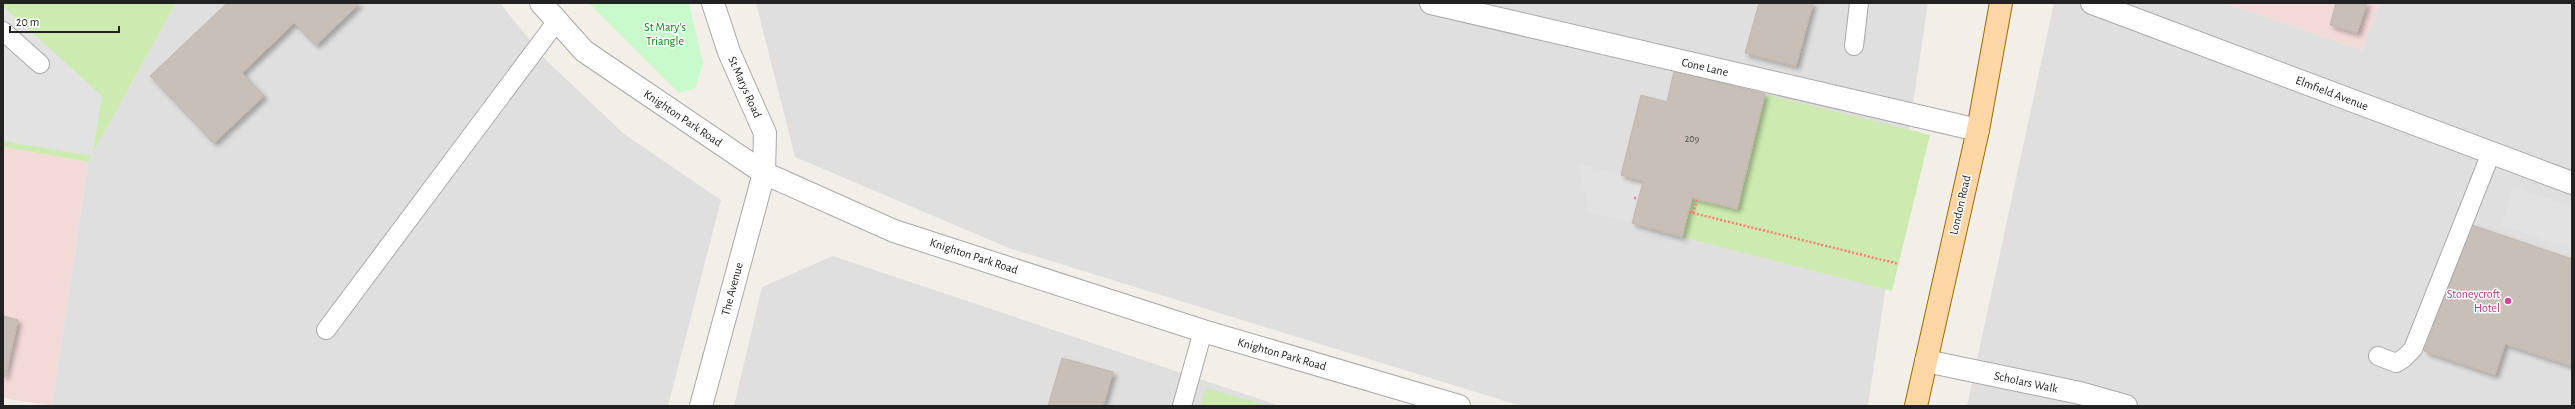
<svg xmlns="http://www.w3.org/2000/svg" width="2575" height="409" font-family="'Alegreya Sans',sans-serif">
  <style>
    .residential { fill: #e0dfdf }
    .commercial { fill: #f2dad9 }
    .grass { fill: #cdebb0 }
    .park { fill: #c8facc }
    .parking { fill: #e2e2e2 }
    .building { fill: #c7bfb8; stroke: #c4b6ab; filter: url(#shadow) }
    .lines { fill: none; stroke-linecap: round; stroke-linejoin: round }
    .service-casing { stroke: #a9a9a9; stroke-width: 20 }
    .minor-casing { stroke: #a9a9a9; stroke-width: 24 }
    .primary-casing { stroke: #a06b00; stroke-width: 24 }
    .path { stroke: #fa8072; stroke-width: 2.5; stroke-dasharray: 2 2; stroke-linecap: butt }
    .service { stroke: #fff; stroke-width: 18 }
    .minor { stroke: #fff; stroke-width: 22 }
    .primary { stroke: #fcd6a4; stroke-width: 22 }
    .hotel-dot { fill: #d1479c; stroke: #fff; stroke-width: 1.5 }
    .labels { text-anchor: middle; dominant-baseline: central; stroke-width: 3; stroke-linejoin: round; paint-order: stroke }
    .number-label { font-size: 10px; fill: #4b4948 }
    .park-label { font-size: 12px; fill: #0c8416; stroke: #fff }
    .street-label { font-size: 12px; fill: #222; stroke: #fff }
    .hotel-label { font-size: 12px; fill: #b23c85; stroke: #fff; text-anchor: end }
  </style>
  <defs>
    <filter id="shadow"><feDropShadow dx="3.5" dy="3.5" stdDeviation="2" flood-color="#0004"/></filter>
  </defs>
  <rect width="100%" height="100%" fill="#f2efe9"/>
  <path class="residential" d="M176,3H500L546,60L624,134L721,200L668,406H52L88,162Z
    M756,3H1928L1868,406H1521L1009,248L795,157Z
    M2054,3H2225L2362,50L2380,3H2572V406H1967Z
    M833,256L1280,406H734L762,287Z"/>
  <path class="commercial" d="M2225,3H2380L2362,50Z
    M3,147L88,162L52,406L3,398Z"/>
  <path class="grass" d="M3,3H176L88,162L3,147Z
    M1765,94L1930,135L1892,291L1682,237L1692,198L1737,209Z
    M1206,388L1269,406H1200Z"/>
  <path class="park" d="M589,3H689L703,64L695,88L679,93Z"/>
  <path class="parking" d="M3,6L102,96L92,156L3,141Z
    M1578,164L1643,181L1632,223L1589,213Z
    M2514,187L2572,207V250L2500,225Z"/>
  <path class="building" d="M227,3H360L316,45L294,23L242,73L264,96L214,143L150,76Z
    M1759,3H1813L1796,66L1745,53Z
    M2336,3H2367L2357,33L2330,25Z
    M1674,71L1765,94L1737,209L1692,198L1682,237L1632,223L1643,181L1621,175L1641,95L1667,102Z
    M2472,225L2572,259V366L2505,344L2495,375L2424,351Z
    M3,316L18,320L5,377L3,376Z
    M1062,358L1113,372L1103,406H1048Z"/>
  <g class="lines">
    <g class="service-casing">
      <path id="service" d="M3,31L40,64
        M1854,46L1859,3
        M326,330L557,21
        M2378,356L2396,363L2404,358L2413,349L2491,153
        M1182,406L1203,331"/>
    </g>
    <g class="minor-casing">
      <path id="minor" d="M541,3L584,51L764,173L894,231L1203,331L1459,406
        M1431,3L1978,130
        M2092,3L2572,183
        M1926,361L2080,393L2126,406
        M701,406L764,173L765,133L729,52L713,3"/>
    </g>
    <g class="primary-casing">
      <path id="primary" d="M1916,406L1978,130L2001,3"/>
    </g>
    <path class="path" d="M1634,198H1638
      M1689,212L1693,213L1697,200
      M1693,213L1899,264"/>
    <use href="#service" class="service"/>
    <use href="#minor" class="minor"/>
    <use href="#primary" class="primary"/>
  </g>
  <circle class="hotel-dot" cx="2508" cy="301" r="4"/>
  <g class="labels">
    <g class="number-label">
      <text x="1692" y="139">209</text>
    </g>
    <g class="park-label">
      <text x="665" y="27">St Mary’s<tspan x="665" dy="14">Triangle</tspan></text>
    </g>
    <g class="street-label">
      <text transform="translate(1705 67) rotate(13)">Cone Lane</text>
      <text transform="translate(745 87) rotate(66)">St Marys Road</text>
      <text transform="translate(2332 93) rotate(21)">Elmfield Avenue</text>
      <text transform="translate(683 118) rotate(34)">Knighton Park Road</text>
      <text transform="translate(1960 205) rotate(-77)">London Road</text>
      <text transform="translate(974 256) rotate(18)">Knighton Park Road</text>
      <text transform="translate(732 289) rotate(-75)">The Avenue</text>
      <text transform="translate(1282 354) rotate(16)">Knighton Park Road</text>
      <text transform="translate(2026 382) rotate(12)">Scholars Walk</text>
    </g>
    <g class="hotel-label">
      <text x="2500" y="294">Stoneycroft<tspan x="2500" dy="14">Hotel</tspan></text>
    </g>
  </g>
  <rect width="2575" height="409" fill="none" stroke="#222222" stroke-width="8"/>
  <path d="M10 26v6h109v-6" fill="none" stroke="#222222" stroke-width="2"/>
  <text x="16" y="26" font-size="12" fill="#222222" stroke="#ffffff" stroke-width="3" paint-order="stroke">20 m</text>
</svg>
